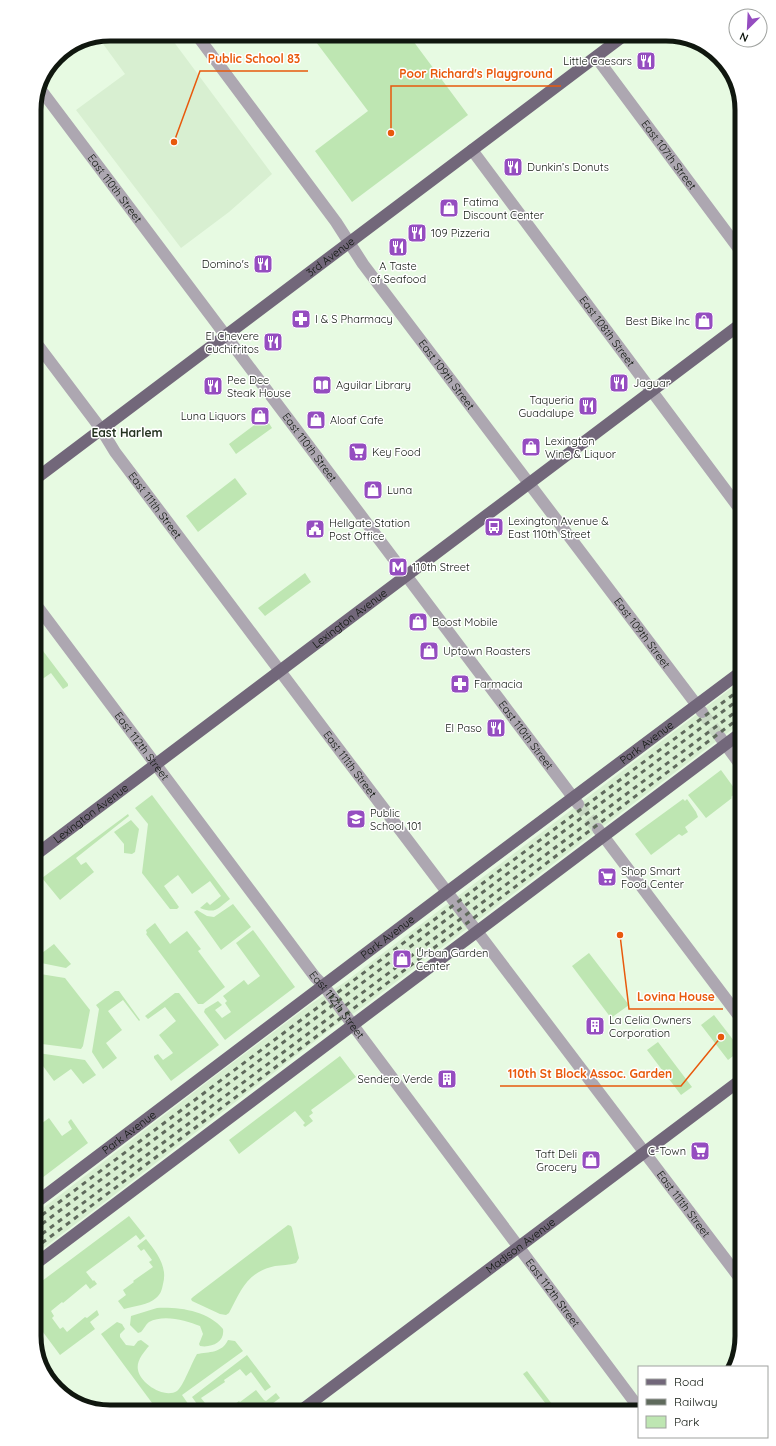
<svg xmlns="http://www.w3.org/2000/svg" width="776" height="1446" font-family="Quicksand,sans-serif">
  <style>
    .built { fill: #d8efd1 }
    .green { fill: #bee6b2 }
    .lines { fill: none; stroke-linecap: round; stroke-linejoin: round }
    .minor-tunnel { stroke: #c7d8c2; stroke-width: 12; stroke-dasharray: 12 6; stroke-linecap: butt }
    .minor { stroke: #ada7b1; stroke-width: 12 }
    .major { stroke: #72677a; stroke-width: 12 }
    .rail { stroke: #5f6a5c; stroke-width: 3; stroke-dasharray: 5 5; stroke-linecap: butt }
    .labels { text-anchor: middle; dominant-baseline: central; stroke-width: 3; stroke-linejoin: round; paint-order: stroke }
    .poi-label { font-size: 11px; fill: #10170f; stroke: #fff; text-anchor: start }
    .street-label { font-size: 11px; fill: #10170f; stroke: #fff }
    .neighbourhood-label { font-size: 12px; font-weight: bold; fill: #23311f; stroke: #fff }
    .rim { fill: none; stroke: #10170f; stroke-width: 5 }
    .leader { fill: none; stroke: #e8590c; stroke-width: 1.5 }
    .callout-dot { fill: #e8590c; stroke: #fff; stroke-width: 1.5 }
    .callout-label { font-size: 12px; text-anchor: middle; font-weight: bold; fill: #e8590c; stroke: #fff; stroke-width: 3; stroke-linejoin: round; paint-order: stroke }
  </style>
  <rect width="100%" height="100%" fill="#e7fae2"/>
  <path class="built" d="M110,34H168L272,174L229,212L181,248L76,110L125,74L98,37Z
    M742,680V722L364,1006L331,1029L114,1195L34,1255V1215L215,1076L311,1004L345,982Z"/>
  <path class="green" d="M310,34H408L468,115L352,202L315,151L368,111Z
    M265,417L272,428L236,454L229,444Z
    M235,478L247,494L198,532L186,516Z
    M305,573L311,582L265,616L258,608Z
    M37,643L68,684V686L63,689L51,673L34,685V645Z
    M721,770L737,792L731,797L732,798L706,818L688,795Z
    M152,795L230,899C217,909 216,914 200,908L207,902L210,905L221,896L210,881L192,894L178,875L164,886L179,907L177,909H170L142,873L148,824L135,808Z
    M683,799L685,801L687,799L696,812L698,817L685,827L688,832L682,836L679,834L651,855L635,834Z
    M128,814L129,816L76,858L81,865L86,862L94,872L60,900L42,878Z
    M131,820L139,829L135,852L132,854L124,853V844L114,832Z
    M233,904L251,927L221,950L194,912L197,910L207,916L214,917Z
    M155,923L170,944L187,931L201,949L198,951L225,987L203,1004H198L146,934L147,933L146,930Z
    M253,930L295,987L225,1040L204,1012L205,1009L218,1001L222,1005L215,1010L222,1018L231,1012L225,1003L227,1001L223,996L244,980L248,985L260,976L236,943Z
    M54,944L71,964L66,968L41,963L42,953Z
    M589,953L629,1005L611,1018L572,966Z
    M34,973L65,978L90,1010L83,1046L81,1049L42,1044L34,1034Z
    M115,991H119L140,1020L139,1021L123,1000L108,1011L122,1030L106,1043L117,1058L103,1069L92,1052L99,1009L96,1005Z
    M175,993H179L219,1045L171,1081L154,1058V1056L158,1054L163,1060L173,1053L159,1035L176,1021L165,1007L148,1019L145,1016Z
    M714,1015L741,1050L728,1060L701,1025Z
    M658,1042L692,1087L681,1095L647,1050Z
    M36,1051L38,1053L85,1060L96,1075L83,1084L71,1069L54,1081L40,1062L34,1066V1052Z
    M340,1056L356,1077L311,1110L313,1113L309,1116L313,1121L305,1127L303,1125L305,1123L295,1111L239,1154L229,1140Z
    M49,1118L62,1136L72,1129L68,1122L71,1119L88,1143L42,1178L34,1167V1129Z
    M129,1216L145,1236L140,1240L136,1235L86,1272L93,1281L94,1280L97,1284L90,1289L86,1284L63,1303L62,1302L51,1311L54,1316L52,1318L60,1329L63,1327L67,1332L85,1317L87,1318L97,1310L99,1315L90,1322L95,1329L60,1355L34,1320V1287Z
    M288,1225L291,1226L292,1228L299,1258L296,1263C289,1265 282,1265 275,1266C247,1272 241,1290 229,1313L226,1315L220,1314L192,1301L191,1299L193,1297Z
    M146,1239C156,1252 168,1266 163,1284C162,1289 161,1294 156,1298C149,1305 134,1306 124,1309L118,1301L126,1295L123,1290L134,1282L133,1281L153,1267L149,1262L152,1260L144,1249L141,1251L137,1246Z
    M157,1308C180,1307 208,1311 223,1329C225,1342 212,1348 200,1346L199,1344L203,1334L200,1326C186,1320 163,1314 149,1322C146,1324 144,1329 141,1332L138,1333L130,1325L131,1316Z
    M117,1322L122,1324L125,1329L120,1334V1337L126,1345L134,1346L138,1341L141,1340L149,1346C144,1352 136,1361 138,1370C140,1383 164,1399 177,1391C183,1387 192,1362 197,1354C209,1352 222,1353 228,1340L235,1341L243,1351L182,1395L191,1408L193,1407L196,1410L193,1412H186L185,1410L183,1412H157L158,1411L101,1334Z
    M247,1355L271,1387L265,1391L251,1372L246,1376L240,1369L224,1380L225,1382L201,1398L205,1403L198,1408L196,1405L197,1404L192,1397Z
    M527,1371L558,1412H552L523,1374Z
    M256,1390L264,1400L266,1401L276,1393L280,1398L261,1412H228L231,1409L230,1408L239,1401L240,1402Z"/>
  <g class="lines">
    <path class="minor-tunnel" d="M702,712L720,737
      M578,804L598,829"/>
    <g class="minor">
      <path id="s1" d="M196,34L336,222L363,264L702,712"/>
      <path id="s2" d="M596,57L742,253"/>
      <path id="s3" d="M41,90L578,804"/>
      <path id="s4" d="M472,150L742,512"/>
      <path id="s5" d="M34,340L101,429L115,452L350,764L742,1281"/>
      <path id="s6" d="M34,602L315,977L324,986L361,1036L639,1408"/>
      <path d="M720,737L742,767"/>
      <path d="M598,829L742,1020"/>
    </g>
    <g class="major">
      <path id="s7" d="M34,480L626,34"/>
      <path id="s8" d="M34,856L742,323"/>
      <path id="s9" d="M34,1204L447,892L742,671"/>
      <path d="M34,1265L742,732"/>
      <path id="s10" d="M299,1412L742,1079"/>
    </g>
    <path class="rail" d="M34,1221L742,688
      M34,1230L742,697
      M34,1240L742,707
      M34,1249L742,716"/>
  </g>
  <defs>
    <g id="restaurant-square" transform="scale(1)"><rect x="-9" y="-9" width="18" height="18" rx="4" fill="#954dc0" stroke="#fff"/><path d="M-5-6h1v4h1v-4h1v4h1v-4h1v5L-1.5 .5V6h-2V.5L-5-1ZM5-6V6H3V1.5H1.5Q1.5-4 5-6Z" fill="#fff"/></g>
    <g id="shop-square" transform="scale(1)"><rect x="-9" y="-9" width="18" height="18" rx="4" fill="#954dc0" stroke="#fff"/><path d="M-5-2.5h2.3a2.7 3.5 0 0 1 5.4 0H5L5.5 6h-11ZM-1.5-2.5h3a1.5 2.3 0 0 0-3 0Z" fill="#fff"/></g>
    <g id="pharmacy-square" transform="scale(1)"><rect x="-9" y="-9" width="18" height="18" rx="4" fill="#954dc0" stroke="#fff"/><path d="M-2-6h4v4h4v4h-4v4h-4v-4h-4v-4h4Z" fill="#fff"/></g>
    <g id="library-square" transform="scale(1)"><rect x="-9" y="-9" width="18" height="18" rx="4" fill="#954dc0" stroke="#fff"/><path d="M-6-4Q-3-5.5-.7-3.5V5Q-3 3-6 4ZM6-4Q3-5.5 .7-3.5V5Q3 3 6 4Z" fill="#fff"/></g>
    <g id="supermarket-square" transform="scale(1)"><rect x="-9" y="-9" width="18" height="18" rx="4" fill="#954dc0" stroke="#fff"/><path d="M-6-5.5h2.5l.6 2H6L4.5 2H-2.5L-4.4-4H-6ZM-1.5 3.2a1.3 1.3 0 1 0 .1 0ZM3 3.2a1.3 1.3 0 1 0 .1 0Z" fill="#fff"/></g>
    <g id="bus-square" transform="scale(1)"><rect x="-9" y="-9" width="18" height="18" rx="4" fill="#954dc0" stroke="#fff"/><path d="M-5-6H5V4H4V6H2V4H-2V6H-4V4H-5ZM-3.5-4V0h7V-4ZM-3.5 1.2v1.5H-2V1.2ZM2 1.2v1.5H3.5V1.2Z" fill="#fff"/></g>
    <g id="civic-square" transform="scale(1)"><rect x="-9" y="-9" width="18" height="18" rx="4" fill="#954dc0" stroke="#fff"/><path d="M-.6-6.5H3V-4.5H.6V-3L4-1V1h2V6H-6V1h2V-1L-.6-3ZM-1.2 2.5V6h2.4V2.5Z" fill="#fff"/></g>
    <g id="metro-square" transform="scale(1)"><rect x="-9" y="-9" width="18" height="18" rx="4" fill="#954dc0" stroke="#fff"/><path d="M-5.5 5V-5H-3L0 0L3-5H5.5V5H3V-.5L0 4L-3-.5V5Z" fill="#fff"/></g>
    <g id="school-square" transform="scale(1)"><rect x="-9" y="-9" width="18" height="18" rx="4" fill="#954dc0" stroke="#fff"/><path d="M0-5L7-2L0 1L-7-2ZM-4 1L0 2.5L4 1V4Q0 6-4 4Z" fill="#fff"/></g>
    <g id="building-square" transform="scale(1)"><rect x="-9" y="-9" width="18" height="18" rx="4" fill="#954dc0" stroke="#fff"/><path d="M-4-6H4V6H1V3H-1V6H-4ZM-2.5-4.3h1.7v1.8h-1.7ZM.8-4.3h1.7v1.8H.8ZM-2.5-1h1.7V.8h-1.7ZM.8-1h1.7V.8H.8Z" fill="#fff"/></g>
  </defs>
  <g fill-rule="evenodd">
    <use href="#restaurant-square" x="646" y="61"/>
    <use href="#restaurant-square" x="513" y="167"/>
    <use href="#shop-square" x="449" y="208"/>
    <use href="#restaurant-square" x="417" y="233"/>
    <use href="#restaurant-square" x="398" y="247"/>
    <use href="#restaurant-square" x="263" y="264"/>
    <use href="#pharmacy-square" x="301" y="319"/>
    <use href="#shop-square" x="704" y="321"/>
    <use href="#restaurant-square" x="273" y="342"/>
    <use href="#restaurant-square" x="619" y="383"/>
    <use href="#library-square" x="322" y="385"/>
    <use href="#restaurant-square" x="213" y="386"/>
    <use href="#restaurant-square" x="588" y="406"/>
    <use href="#shop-square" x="260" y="416"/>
    <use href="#shop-square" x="316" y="420"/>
    <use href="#shop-square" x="531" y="447"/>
    <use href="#supermarket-square" x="358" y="452"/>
    <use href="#shop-square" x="373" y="490"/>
    <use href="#bus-square" x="494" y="527"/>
    <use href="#civic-square" x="315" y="529"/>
    <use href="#metro-square" x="398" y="567"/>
    <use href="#shop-square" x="418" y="622"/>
    <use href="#shop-square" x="429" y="651"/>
    <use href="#pharmacy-square" x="460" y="684"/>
    <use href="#restaurant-square" x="496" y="728"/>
    <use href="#school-square" x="356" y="819"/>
    <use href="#supermarket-square" x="607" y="877"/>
    <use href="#shop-square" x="402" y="959"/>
    <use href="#building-square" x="595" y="1026"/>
    <use href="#building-square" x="447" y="1079"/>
    <use href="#supermarket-square" x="700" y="1151"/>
    <use href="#shop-square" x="591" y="1160"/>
  </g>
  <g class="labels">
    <g class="poi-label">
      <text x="632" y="61" text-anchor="end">Little Caesars</text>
      <text x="527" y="167">Dunkin’s Donuts</text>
      <text x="463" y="202">Fatima<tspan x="463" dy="13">Discount Center</tspan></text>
      <text x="431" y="233">109 Pizzeria</text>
      <text x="249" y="264" text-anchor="end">Domino's</text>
      <text x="398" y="266" text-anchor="middle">A Taste<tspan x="398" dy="13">of Seafood</tspan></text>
      <text x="315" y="319">I &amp; S Pharmacy</text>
      <text x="690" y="321" text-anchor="end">Best Bike Inc</text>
      <text x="259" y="336" text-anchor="end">El Chevere<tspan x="259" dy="13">Cuchifritos</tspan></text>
      <text x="227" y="380">Pee Dee<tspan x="227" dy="13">Steak House</tspan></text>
      <text x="633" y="383">Jaguar</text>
      <text x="336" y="385">Aguilar Library</text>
      <text x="574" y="400" text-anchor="end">Taqueria<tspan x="574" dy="13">Guadalupe</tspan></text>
      <text x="246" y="416" text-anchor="end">Luna Liquors</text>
      <text x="330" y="420">Aloaf Cafe</text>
      <text x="545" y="441">Lexington<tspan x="545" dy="13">Wine &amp; Liquor</tspan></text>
      <text x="372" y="452">Key Food</text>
      <text x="387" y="490">Luna</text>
      <text x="508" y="521">Lexington Avenue &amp;<tspan x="508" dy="13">East 110th Street</tspan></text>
      <text x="329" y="523">Hellgate Station<tspan x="329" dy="13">Post Office</tspan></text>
      <text x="412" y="567">110th Street</text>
      <text x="432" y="622">Boost Mobile</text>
      <text x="443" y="651">Uptown Roasters</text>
      <text x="474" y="684">Farmacia</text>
      <text x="482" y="728" text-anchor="end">El Paso</text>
      <text x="370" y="813">Public<tspan x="370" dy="13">School 101</tspan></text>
      <text x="621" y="871">Shop Smart<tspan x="621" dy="13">Food Center</tspan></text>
      <text x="416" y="953">Urban Garden<tspan x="416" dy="13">Center</tspan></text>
      <text x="609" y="1020">La Celia Owners<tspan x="609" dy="13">Corporation</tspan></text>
      <text x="433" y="1079" text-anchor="end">Sendero Verde</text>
      <text x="686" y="1151" text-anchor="end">C-Town</text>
      <text x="577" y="1154" text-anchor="end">Taft Deli<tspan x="577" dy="13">Grocery</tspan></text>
    </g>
    <g class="street-label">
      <text stroke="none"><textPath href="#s2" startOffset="122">East 107th Street</textPath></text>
      <text stroke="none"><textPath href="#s3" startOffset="123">East 110th Street</textPath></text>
      <text stroke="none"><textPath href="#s7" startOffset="371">3rd Avenue</textPath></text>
      <text stroke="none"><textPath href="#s4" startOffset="226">East 108th Street</textPath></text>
      <text stroke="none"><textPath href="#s1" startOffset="423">East 109th Street</textPath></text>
      <text stroke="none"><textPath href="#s3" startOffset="447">East 110th Street</textPath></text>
      <text stroke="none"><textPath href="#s5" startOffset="205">East 111th Street</textPath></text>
      <text stroke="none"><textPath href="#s8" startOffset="395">Lexington Avenue</textPath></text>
      <text stroke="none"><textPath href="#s1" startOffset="747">East 109th Street</textPath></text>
      <text stroke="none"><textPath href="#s3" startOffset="807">East 110th Street</textPath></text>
      <text stroke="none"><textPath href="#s9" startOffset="767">Park Avenue</textPath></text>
      <text stroke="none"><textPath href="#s6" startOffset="180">East 112th Street</textPath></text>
      <text stroke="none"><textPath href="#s5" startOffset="529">East 111th Street</textPath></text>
      <text stroke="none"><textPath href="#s8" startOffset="71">Lexington Avenue</textPath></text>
      <text stroke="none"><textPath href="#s9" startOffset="443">Park Avenue</textPath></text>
      <text stroke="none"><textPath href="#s6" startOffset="504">East 112th Street</textPath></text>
      <text stroke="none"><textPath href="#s9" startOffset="119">Park Avenue</textPath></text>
      <text stroke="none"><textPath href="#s5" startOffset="1081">East 111th Street</textPath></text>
      <text stroke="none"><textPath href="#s10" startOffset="277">Madison Avenue</textPath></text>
      <text stroke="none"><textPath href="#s6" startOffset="864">East 112th Street</textPath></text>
    </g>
    <g class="neighbourhood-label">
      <text x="127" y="432">East Harlem</text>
    </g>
  </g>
  <path d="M0 0H776V1446H0ZM110 41H666A69 69 0 0 1 735 110V1336A69 69 0 0 1 666 1405H110A69 69 0 0 1 41 1336V110A69 69 0 0 1 110 41Z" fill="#fff" fill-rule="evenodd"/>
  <path class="rim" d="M110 41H666A69 69 0 0 1 735 110V1336A69 69 0 0 1 666 1405H110A69 69 0 0 1 41 1336V110A69 69 0 0 1 110 41Z"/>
  <path class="leader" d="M174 142L200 71H308M391 133L391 86H561M620 935L629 1009H723M721 1037L681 1086H500"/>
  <g class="callout-dot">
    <circle cx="174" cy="142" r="4"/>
    <circle cx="391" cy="133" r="4"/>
    <circle cx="620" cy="935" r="4"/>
    <circle cx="721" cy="1037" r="4"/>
  </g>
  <g class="callout-label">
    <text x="254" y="63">Public School 83</text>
    <text x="476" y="78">Poor Richard's Playground</text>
    <text x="676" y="1001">Lovina House</text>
    <text x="590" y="1078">110th St Block Assoc. Garden</text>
  </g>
  <rect x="638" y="1366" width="130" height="72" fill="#ffffff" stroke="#9fa29f"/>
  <rect x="646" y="1379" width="20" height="6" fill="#72677a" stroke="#9fa29f"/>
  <text x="674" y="1386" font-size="12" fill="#10170f">Road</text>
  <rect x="646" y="1399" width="20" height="6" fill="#5f6a5c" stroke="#9fa29f"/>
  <text x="674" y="1406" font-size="12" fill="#10170f">Railway</text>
  <rect x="646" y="1416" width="20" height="12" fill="#bee6b2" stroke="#9fa29f"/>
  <text x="674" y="1426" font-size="12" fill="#10170f">Park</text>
  <g transform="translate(748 28) rotate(204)"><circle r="19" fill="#ffffff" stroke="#9fa29f"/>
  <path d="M0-3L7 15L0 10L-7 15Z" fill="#954dc0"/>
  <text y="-6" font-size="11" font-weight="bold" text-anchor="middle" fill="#10170f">N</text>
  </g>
</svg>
